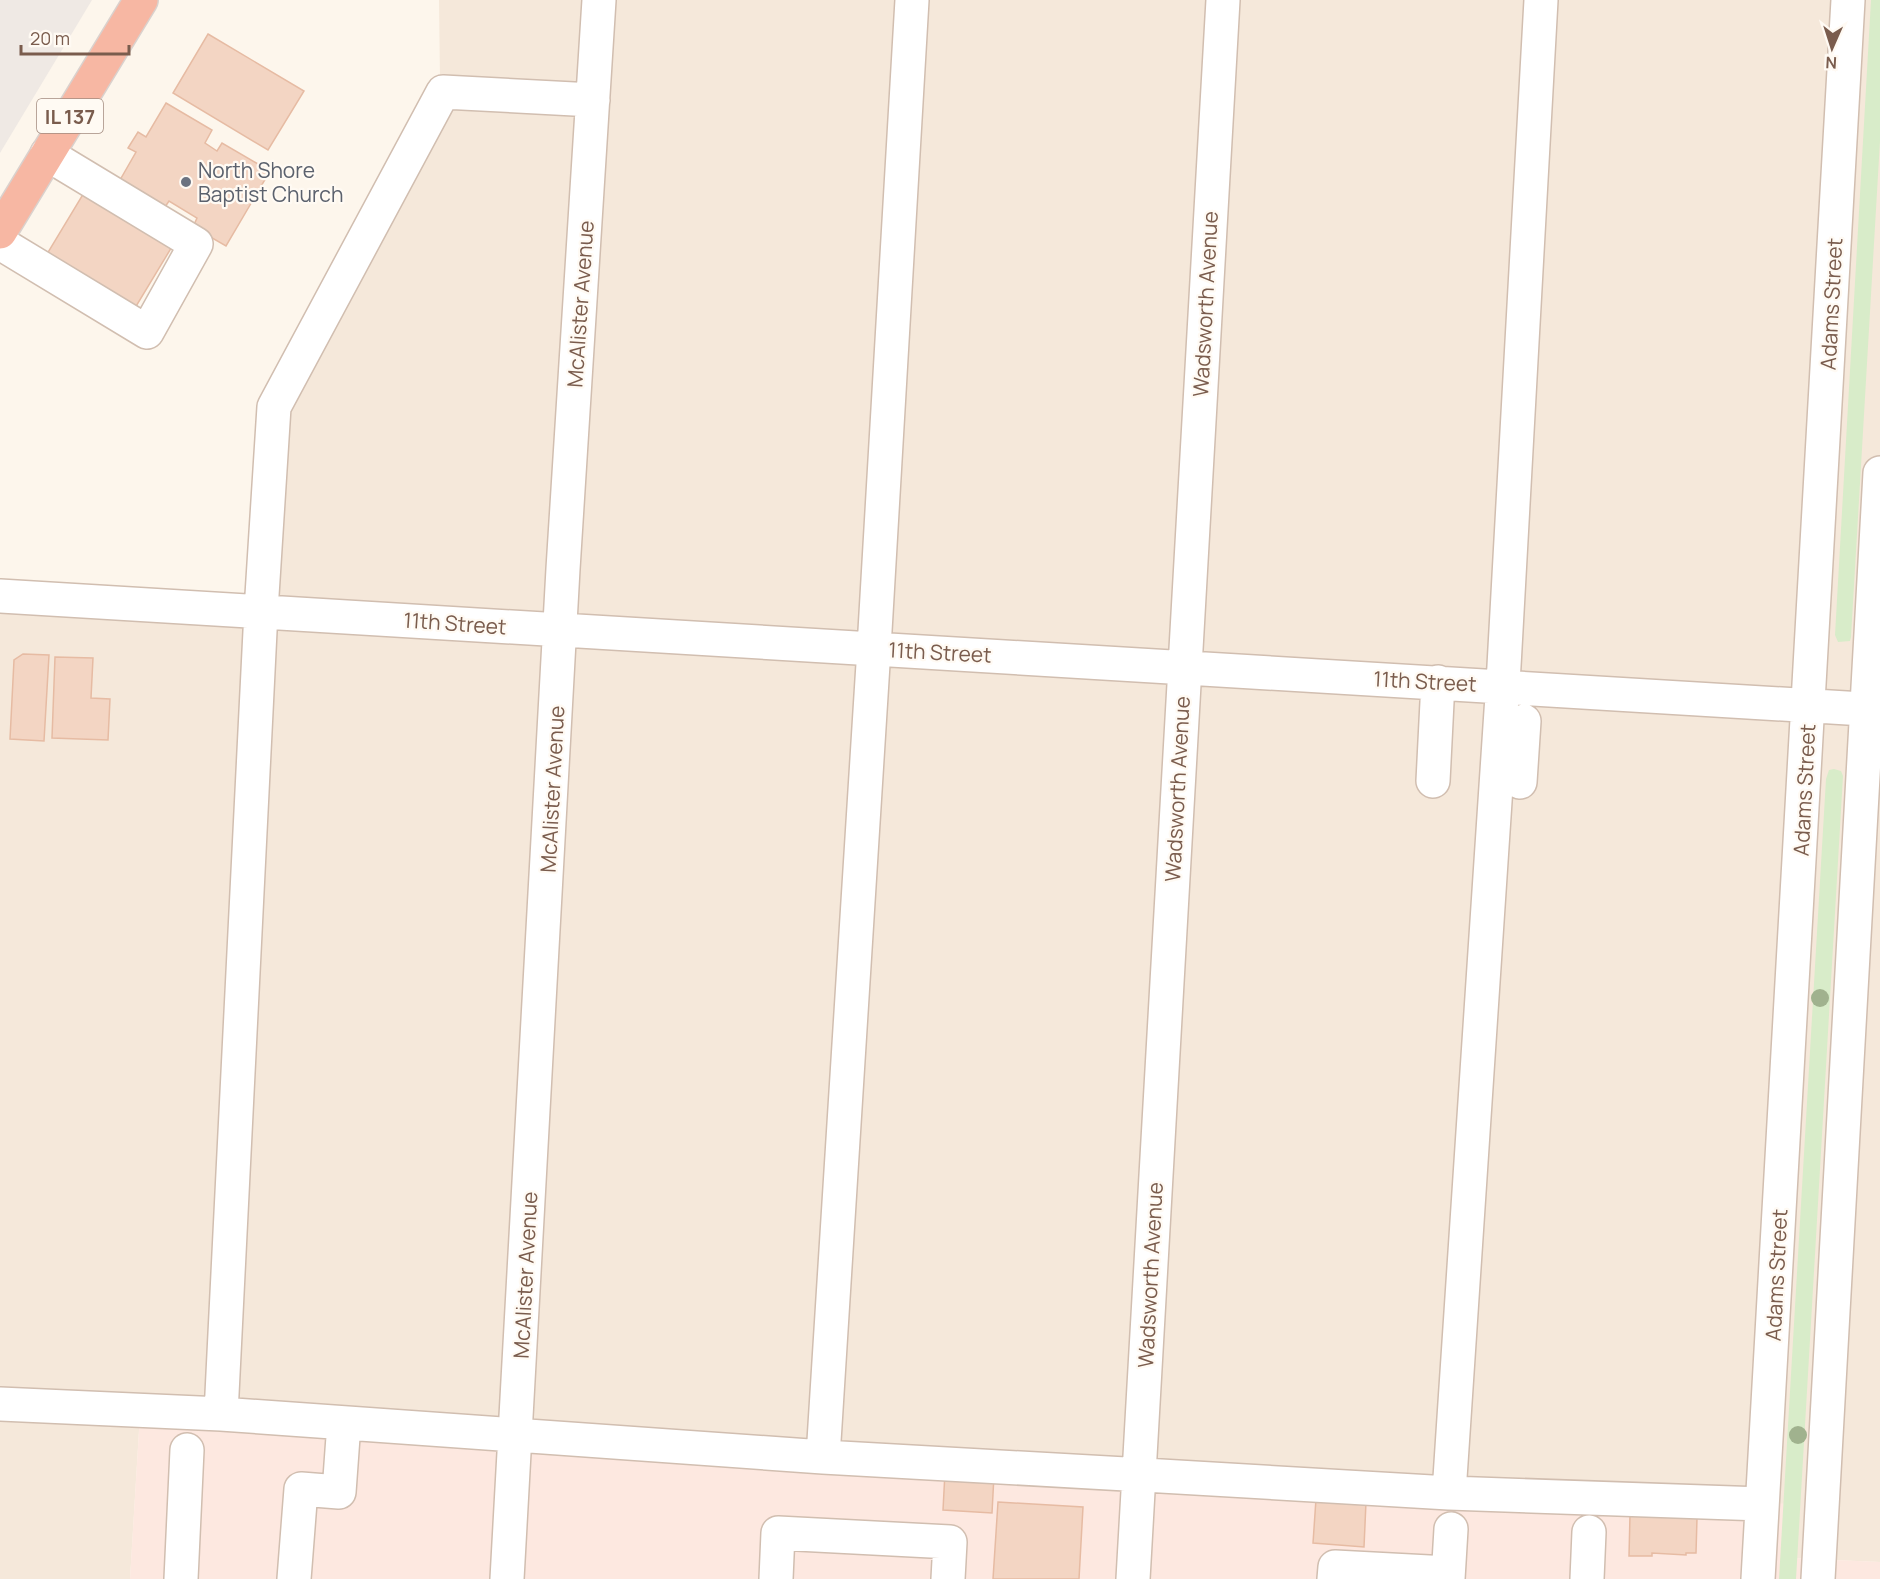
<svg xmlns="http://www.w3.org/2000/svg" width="1880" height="1579" font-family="Manrope,sans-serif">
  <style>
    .residential { fill: #f5e8da }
    .commercial { fill: #fde8e0 }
    .industrial { fill: #efe9e4 }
    .green { fill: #d8ecc9 }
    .building { fill: #f3d5c3; stroke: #e6bba3; stroke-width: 1.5 }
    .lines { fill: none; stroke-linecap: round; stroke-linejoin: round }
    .minor-casing { stroke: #d1beb0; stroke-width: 36 }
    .highway-casing { stroke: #dad1cd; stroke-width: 36 }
    .minor { stroke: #fff; stroke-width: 33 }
    .highway { stroke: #f7b7a3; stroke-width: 33 }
    .tree { fill: #a0b28e }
    .worship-dot { fill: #6b7280; stroke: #fffaf3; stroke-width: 2 }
    .labels { text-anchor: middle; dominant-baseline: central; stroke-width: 4.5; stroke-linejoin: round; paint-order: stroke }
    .shield { fill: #fffaf3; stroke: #a28b7f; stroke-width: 1.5 }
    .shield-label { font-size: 20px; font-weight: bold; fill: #7a5c4d }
    .worship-label { font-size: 21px; fill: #5b616d; stroke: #fffaf3; text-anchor: start }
    .street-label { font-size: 21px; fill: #7a5c4d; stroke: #fffaf3 }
  </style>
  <rect width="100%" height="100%" fill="#fdf6ec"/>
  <path class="residential" d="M439,0H1880V1562L1789,1558L140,1414L130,1579H0V601L250,615L265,411L440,80Z"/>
  <path class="commercial" d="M140,1414L1793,1504L1789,1558L1880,1562V1579H130Z"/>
  <path class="industrial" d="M0,0H92L0,153Z"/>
  <path class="green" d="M1871,0H1880V141L1851,637L1850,641L1838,642L1835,635Z
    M1834,769L1841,771L1843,776L1796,1579H1779L1826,779L1829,770Z"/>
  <path class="building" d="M208,34L304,91L268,150L173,93Z
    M166,103L212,130L205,143L217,151L222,143L270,171L226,246L193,227L197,218L169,201L161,213L116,187L136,152L128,148L138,132L146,137Z
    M85,191L173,245L132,313L44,259Z
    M23,654L49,655L44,741L10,739L14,660Z
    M55,657L93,658L91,698L110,699L108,740L52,738Z
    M945,1472L994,1475L992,1513L943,1510Z
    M1316,1499L1366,1502L1364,1547L1313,1543Z
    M998,1502L1083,1507L1079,1579H993Z
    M1630,1515L1697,1518L1696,1553H1686V1555L1652,1553V1556H1629Z"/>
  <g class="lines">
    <g class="minor-casing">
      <path id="minor" d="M0,243L147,332L196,244L47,154
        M0,596L1880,710
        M1433,781L1438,682
        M1520,782L1524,721
        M0,1404L221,1414L823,1457L1161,1476L1449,1493L1762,1504
        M221,1414L261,611L274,407L443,92L593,100
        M823,1457L874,648L912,0
        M1449,1493L1504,666L1541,0
        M181,1579L187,1450
        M294,1579L301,1489L339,1492L344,1423
        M507,1579L563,569L599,0
        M776,1579L778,1533L950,1542L948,1579
        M1133,1579L1223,0
        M1334,1579L1335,1567L1448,1573
        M1448,1579L1451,1529
        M1587,1579L1589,1532
        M1758,1579L1848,0
        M1818,1579L1880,473"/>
    </g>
    <g class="highway-casing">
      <path id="highway" d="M0,232L141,0"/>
    </g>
    <use href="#minor" class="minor"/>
    <use href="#highway" class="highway"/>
  </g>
  <g class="tree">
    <circle cx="1820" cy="998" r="9"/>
    <circle cx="1798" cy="1435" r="9"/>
  </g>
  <circle class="worship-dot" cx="186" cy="182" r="6"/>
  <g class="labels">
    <rect class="shield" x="37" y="99" width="66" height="34" rx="4.5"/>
    <g class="shield-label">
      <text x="70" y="116">IL 137</text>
    </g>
    <g class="worship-label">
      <text x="198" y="170">North Shore<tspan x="198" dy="24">Baptist Church</tspan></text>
    </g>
    <g class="street-label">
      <text transform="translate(580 304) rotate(-86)">McAlister Avenue</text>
      <text transform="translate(1205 304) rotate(-87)">Wadsworth Avenue</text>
      <text transform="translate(1831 304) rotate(-87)">Adams Street</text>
      <text transform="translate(455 623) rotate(4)">11th Street</text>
      <text transform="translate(940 652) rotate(3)">11th Street</text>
      <text transform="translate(1425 681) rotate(3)">11th Street</text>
      <text transform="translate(552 789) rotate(-87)">McAlister Avenue</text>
      <text transform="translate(1177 789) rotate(-87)">Wadsworth Avenue</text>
      <text transform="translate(1804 790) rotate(-87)">Adams Street</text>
      <text transform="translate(525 1275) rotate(-87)">McAlister Avenue</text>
      <text transform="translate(1150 1275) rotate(-87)">Wadsworth Avenue</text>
      <text transform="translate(1776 1275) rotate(-87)">Adams Street</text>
    </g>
  </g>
  <g transform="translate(1832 48) rotate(183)" stroke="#fffaf3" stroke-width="4.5" paint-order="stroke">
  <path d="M0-4.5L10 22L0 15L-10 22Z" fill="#7a5c4d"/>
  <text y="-9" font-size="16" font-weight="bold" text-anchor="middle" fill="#7a5c4d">N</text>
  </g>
  <path d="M21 45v9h108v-9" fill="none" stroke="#7a5c4d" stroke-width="3"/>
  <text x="30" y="45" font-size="18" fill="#7a5c4d" stroke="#fffaf3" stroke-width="4.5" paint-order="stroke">20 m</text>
</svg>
